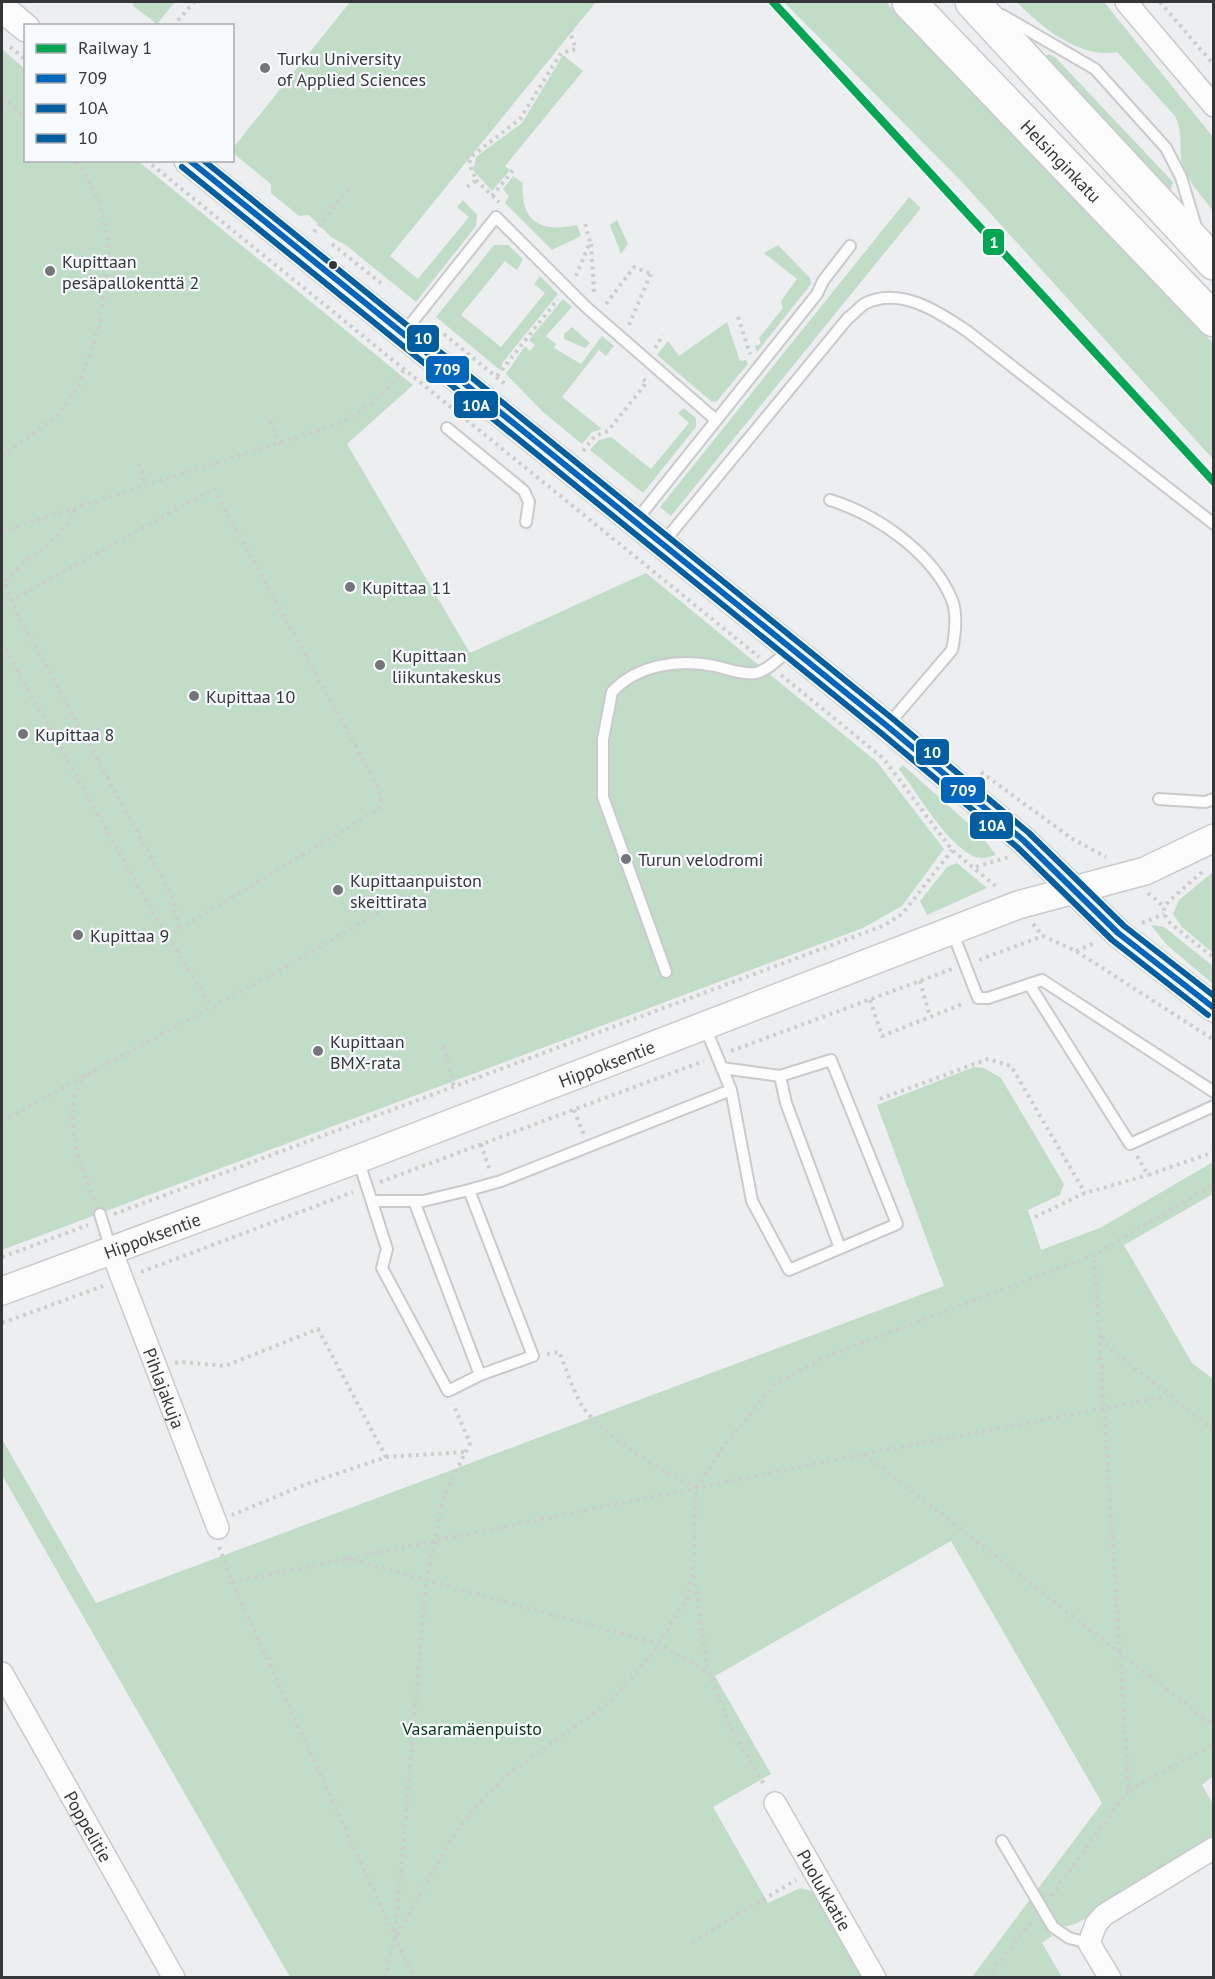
<svg xmlns="http://www.w3.org/2000/svg" width="1215" height="1979" font-family="'PT Sans',sans-serif">
  <style>
    .green { fill: #c1ddc8 }
    .lines { fill: none; stroke-linecap: round; stroke-linejoin: round }
    .service-casing { stroke: #c9cacc; stroke-width: 14 }
    .minor-casing { stroke: #c9cacc; stroke-width: 24 }
    .tertiary-casing { stroke: #c9cacc; stroke-width: 30 }
    .trunk-casing { stroke: #c9cacc; stroke-width: 36 }
    .path { stroke: #cdcdcd; stroke-width: 4; stroke-dasharray: 3 4.5; stroke-linecap: butt }
    .service { stroke: #fcfcfd; stroke-width: 10 }
    .minor { stroke: #fcfcfd; stroke-width: 21 }
    .tertiary { stroke: #fcfcfd; stroke-width: 27 }
    .trunk { stroke: #fcfcfd; stroke-width: 33 }
    .bus-1-casing { stroke: #f8fbfe; stroke-width: 10 }
    .bus-2-casing { stroke: #f8fbfe; stroke-width: 10 }
    .bus-3-casing { stroke: #f8fbfe; stroke-width: 10 }
    .bus-1 { stroke: #0065bd; stroke-width: 6 }
    .bus-2 { stroke: #005ea1; stroke-width: 6 }
    .bus-3 { stroke: #005ea1; stroke-width: 6 }
    .rail-1-casing { stroke: #f8fbfe; stroke-width: 12 }
    .rail-1 { stroke: #00a651; stroke-width: 8 }
    .poi-dot { fill: #757678; stroke: #f8fbfe; stroke-width: 2 }
    .bus-dot { fill: #353638; stroke: #f8fbfe; stroke-width: 2 }
    .labels { text-anchor: middle; dominant-baseline: central; stroke-width: 4.5; stroke-linejoin: round; paint-order: stroke }
    .poi-label { font-size: 18px; fill: #353638; stroke: #f8fbfe; text-anchor: start }
    .street-label { font-size: 18px; fill: #353638; stroke: #f8fbfe }
    .park-label { font-size: 18px; fill: #0a3519; stroke: #f8fbfe }
    .line-badge { stroke: #f8fbfe; stroke-width: 2 }
    .badge-label { font-size: 16px; text-anchor: middle; font-weight: bold; fill: #fff }
  </style>
  <rect width="100%" height="100%" fill="#eceef0"/>
  <path class="green" d="M135,2H175L157,24L132,5Z
    M350,2H596L390,256L418,279L469,217L457,207L463,200L477,215L476,226L416,302L347,246L331,237L309,215L299,216L271,193V184L233,153V148Z
    M784,2H886L1213,343V459L962,182Z
    M1017,2H1104L1213,137V211C1202,195 1184,179 1181,158C1180,143 1182,130 1175,116L1117,52C1080,59 1041,27 1017,2Z
    M2,49L25,69L26,160L138,161L413,385L347,444L470,653L646,573L877,762L944,849L902,906L863,928L2,1250Z
    M1049,54L1055,57L1173,182L1171,189H1167L1045,57Z
    M563,55L583,71L505,166L510,170L492,191L473,170L476,157L522,123Z
    M513,176L523,183C520,222 541,233 577,225L581,236L552,250L505,203L509,196L503,189Z
    M909,197L921,208L671,516L660,507Z
    M617,220L628,244L621,254L610,225Z
    M494,245H508L523,259L517,270L505,261L461,315L501,347L545,293L534,284L540,276L558,294L503,362L500,370L436,317Z
    M778,245L810,278L811,284L757,352L755,346L761,344L759,338L783,308L781,301L797,279L764,253Z
    M563,299L572,307L546,336L556,344L554,348L581,364L602,336L614,346L606,356L599,350L562,397L602,429L592,432L582,444L543,412L506,374L525,346L530,351L535,345L529,340Z
    M727,322L740,361L746,360L748,364L717,401L712,402L657,355L668,341L679,356Z
    M572,327L590,343L585,348L564,339V334Z
    M684,408L696,418V427L643,493L590,450L599,440L611,437L651,469L689,423L678,413Z
    M903,765L980,834L996,855C988,857 981,860 973,856C945,842 918,794 899,769Z
    M957,863L987,888L927,915L920,901L947,867Z
    M1213,872V953L1182,927L1173,914L1179,900Z
    M1151,925L1164,927L1213,966V984L1167,945Z
    M974,1067L984,1068L1001,1078L1064,1184L1060,1195L1028,1210L1041,1250L1100,1228L1213,1162V1194L1124,1245L1192,1363L1213,1379L1214,1775L1202,1785L1213,1804V1842C1168,1868 1124,1896 1079,1922C1069,1928 1060,1925 1049,1931L1052,1936L1042,1943L1062,1977H972L1102,1803L951,1541L715,1676L771,1774L713,1807L768,1903L800,1888L812,1891L864,1977H290L2,1475V1439L96,1603L944,1286L877,1105Z"/>
  <g class="lines">
    <g class="service-casing">
      <path id="service" d="M1002,15L1095,69L1166,148L1181,177L1196,227
        M402,335L496,217L586,307L716,420
        M447,428L524,491L529,502L526,522
        M830,500C876,514 933,553 952,600C958,615 955,635 952,650L887,726
        M635,522L817,294L823,281L850,246
        M662,544L848,318C854,314 860,306 866,303C901,286 940,313 967,331L1214,524
        M1159,799L1205,802L1214,799
        M952,931L978,998H988L1042,980L1214,1092
        M666,972L603,797V739L612,692C638,664 679,659 715,666C728,669 743,675 756,673C769,670 780,657 790,649
        M1029,984L1130,1144L1214,1106
        M705,1027L731,1090L752,1201L789,1270L897,1224L831,1060L780,1076L722,1068
        M780,1076L786,1103L840,1248
        M358,1159L387,1249L382,1268L448,1391L480,1375L533,1356L469,1190L423,1201H372
        M469,1190L501,1181L731,1090
        M414,1201L480,1375
        M100,1214L111,1250
        M1002,1841L1053,1927L1069,1938L1089,1943"/>
    </g>
    <g class="minor-casing">
      <g id="minor">
        <path d="M1126,2L1214,106"/>
        <path id="s1" d="M111,1250L218,1528"/>
        <path id="s2" d="M2,1673L174,1978"/>
        <path id="s3" d="M775,1803L875,1978"/>
        <path d="M1110,1978L1089,1943L1096,1924L1104,1915L1214,1848"/>
      </g>
    </g>
    <g class="tertiary-casing">
      <g id="tertiary">
        <path d="M2,8L26,28"/>
        <path d="M188,160L887,726L1023,840L1118,933L1214,1008"/>
        <path id="s4" d="M2,1291L358,1159L1018,905L1145,871L1214,838"/>
      </g>
    </g>
    <g class="trunk-casing">
      <g id="trunk">
        <path id="s5" d="M909,2L1214,320"/>
        <path d="M972,2L1214,263"/>
      </g>
    </g>
    <path class="path" d="M1160,2L1214,65
      M173,26L194,2
      M10,47L26,60
      M2,98L26,117
      M146,160L759,657
      M476,180L499,202
      M467,187L476,180L469,163L472,156L520,119L561,53L576,49L570,32L575,23
      M492,196L514,169
      M314,232L351,185
      M332,244L382,284
      M591,244L594,293
      M576,276L590,242L585,223
      M606,304L634,267L654,275
      M738,317L750,354
      M629,325L651,273
      M444,334L506,385
      M655,348L663,335
      M497,376L558,299
      M271,421L280,444
      M583,451L595,436L608,431L647,382L643,379
      M2,456L59,414L79,385L100,323L109,246L100,204L87,177L74,160
      M139,464L147,486
      M2,531L335,425C366,410 382,396 404,370
      M2,578L17,613L165,883L172,897L179,929
      M2,587C7,582 10,574 17,569C42,547 60,541 75,509
      M10,601L214,489L378,787L381,799L379,809L167,936
      M2,643L153,913L211,1005
      M781,675L883,758L952,850L999,889
      M981,772L1071,838L1106,857
      M976,867L1009,857
      M1202,872L1169,901L1164,907V914L1170,923L1214,958
      M1148,893L1164,907
      M1142,923L1164,914
      M1033,924L1043,936L1076,951L1214,1040
      M1076,951L1097,942
      M979,960L1043,936
      M920,981L930,1017
      M870,1000L882,1036L965,1003
      M444,1046L454,1087
      M731,1051L952,969
      M86,1075C58,1111 80,1164 95,1202
      M880,1099L988,1059L1011,1066L1085,1193
      M574,1110L584,1135
      M2,1121L291,964L379,912
      M481,1144L490,1171
      M1137,1156L1148,1175L1214,1152
      M380,1182L704,1061
      M114,1214L885,925L903,913L952,850
      M1035,1217L1085,1193L1148,1175
      M2,1257L88,1225
      M141,1272L353,1192
      M2,1323L103,1286
      M1102,1337L1114,1352L1214,1430
      M547,1354L559,1352C567,1370 573,1391 583,1407C600,1434 667,1474 696,1487
      M175,1363L182,1362L225,1366L318,1329L386,1457L304,1485L232,1515
      M864,1454L1214,1726
      M386,1457L464,1452
      M219,1547L232,1582L864,1454L1168,1396
      M346,1558L659,1644L709,1673L730,1726L765,1786
      M694,1576L708,1673
      M232,1582L414,1978
      M1129,1790L1214,1744
      M1051,1896L1129,1790L1094,1255
      M395,1939L426,1582L444,1496L470,1443L453,1404
      M692,1942L796,1880
      M385,1978L394,1940L455,1833L481,1801L507,1775L608,1703L651,1656L687,1598L693,1572L696,1488L726,1443L775,1384L825,1357L1094,1255L1214,1184
      M987,1978L1033,1919"/>
    <use href="#service" class="service"/>
    <use href="#minor" class="minor"/>
    <use href="#tertiary" class="tertiary"/>
    <use href="#trunk" class="trunk"/>
    <g class="bus-1-casing">
      <path id="bus-1" d="M189,160L887,726L1023,840L1118,933L1214,1008"/>
    </g>
    <g class="bus-2-casing">
      <path id="bus-2" d="M182,167L881,733L1017,847L1112,940L1208,1015"/>
    </g>
    <g class="bus-3-casing">
      <path id="bus-3" d="M203,160L893,719L1029,833L1124,926L1214,996"/>
    </g>
    <use href="#bus-1" class="bus-1"/>
    <use href="#bus-2" class="bus-2"/>
    <use href="#bus-3" class="bus-3"/>
    <g class="rail-1-casing">
      <path id="rail-1" d="M773,2L1214,482"/>
    </g>
    <use href="#rail-1" class="rail-1"/>
  </g>
  <g class="poi-dot">
    <circle cx="265" cy="68" r="6"/>
    <circle cx="50" cy="271" r="6"/>
    <circle cx="350" cy="587" r="6"/>
    <circle cx="380" cy="665" r="6"/>
    <circle cx="194" cy="696" r="6"/>
    <circle cx="23" cy="734" r="6"/>
    <circle cx="626" cy="859" r="6"/>
    <circle cx="338" cy="890" r="6"/>
    <circle cx="78" cy="935" r="6"/>
    <circle cx="318" cy="1051" r="6"/>
  </g>
  <circle class="bus-dot" cx="333" cy="265" r="5"/>
  <g class="labels">
    <g class="poi-label">
      <text x="277" y="58">Turku University<tspan x="277" dy="21">of Applied Sciences</tspan></text>
      <text x="62" y="261">Kupittaan<tspan x="62" dy="21">pesäpallokenttä 2</tspan></text>
      <text x="362" y="587">Kupittaa 11</text>
      <text x="392" y="655">Kupittaan<tspan x="392" dy="21">liikuntakeskus</tspan></text>
      <text x="206" y="696">Kupittaa 10</text>
      <text x="35" y="734">Kupittaa 8</text>
      <text x="638" y="859">Turun velodromi</text>
      <text x="350" y="880">Kupittaanpuiston<tspan x="350" dy="21">skeittirata</tspan></text>
      <text x="90" y="935">Kupittaa 9</text>
      <text x="330" y="1041">Kupittaan<tspan x="330" dy="21">BMX-rata</tspan></text>
    </g>
    <g class="street-label">
      <text stroke="none"><textPath href="#s5" startOffset="220">Helsinginkatu</textPath></text>
      <text stroke="none"><textPath href="#s4" startOffset="646">Hippoksentie</textPath></text>
      <text stroke="none"><textPath href="#s4" startOffset="160">Hippoksentie</textPath></text>
      <text stroke="none"><textPath href="#s1" startOffset="148">Pihlajakuja</textPath></text>
      <text stroke="none"><textPath href="#s2" startOffset="176">Poppelitie</textPath></text>
      <text stroke="none"><textPath href="#s3" startOffset="100">Puolukkatie</textPath></text>
    </g>
    <g class="park-label">
      <text x="472" y="1728">Vasaramäenpuisto</text>
    </g>
  </g>
  <g class="line-badge">
    <rect x="982" y="228" width="23" height="28" rx="6" fill="#00a651"/>
    <rect x="406" y="324" width="34" height="29" rx="6" fill="#005ea1"/>
    <rect x="425" y="355" width="45" height="29" rx="6" fill="#0065bd"/>
    <rect x="453" y="390" width="46" height="29" rx="6" fill="#005ea1"/>
    <rect x="915" y="738" width="35" height="28" rx="6" fill="#005ea1"/>
    <rect x="940" y="776" width="46" height="28" rx="6" fill="#0065bd"/>
    <rect x="969" y="811" width="45" height="29" rx="6" fill="#005ea1"/>
  </g>
  <g class="badge-label">
    <text x="994" y="248">1</text>
    <text x="423" y="344">10</text>
    <text x="447" y="375">709</text>
    <text x="476" y="411">10A</text>
    <text x="932" y="758">10</text>
    <text x="963" y="796">709</text>
    <text x="992" y="831">10A</text>
  </g>
  <rect width="1215" height="1979" fill="none" stroke="#353638" stroke-width="6"/>
  <rect x="24" y="24" width="210" height="138" fill="#f8fbfe" stroke="#aaacaf" stroke-width="1.5"/>
  <rect x="36" y="44" width="30" height="9" fill="#00a651" stroke="#aaacaf" stroke-width="1.5"/>
  <text x="78" y="54" font-size="18" fill="#353638">Railway 1</text>
  <rect x="36" y="74" width="30" height="9" fill="#0065bd" stroke="#aaacaf" stroke-width="1.5"/>
  <text x="78" y="84" font-size="18" fill="#353638">709</text>
  <rect x="36" y="104" width="30" height="9" fill="#005ea1" stroke="#aaacaf" stroke-width="1.5"/>
  <text x="78" y="114" font-size="18" fill="#353638">10A</text>
  <rect x="36" y="134" width="30" height="9" fill="#005ea1" stroke="#aaacaf" stroke-width="1.5"/>
  <text x="78" y="144" font-size="18" fill="#353638">10</text>
</svg>
